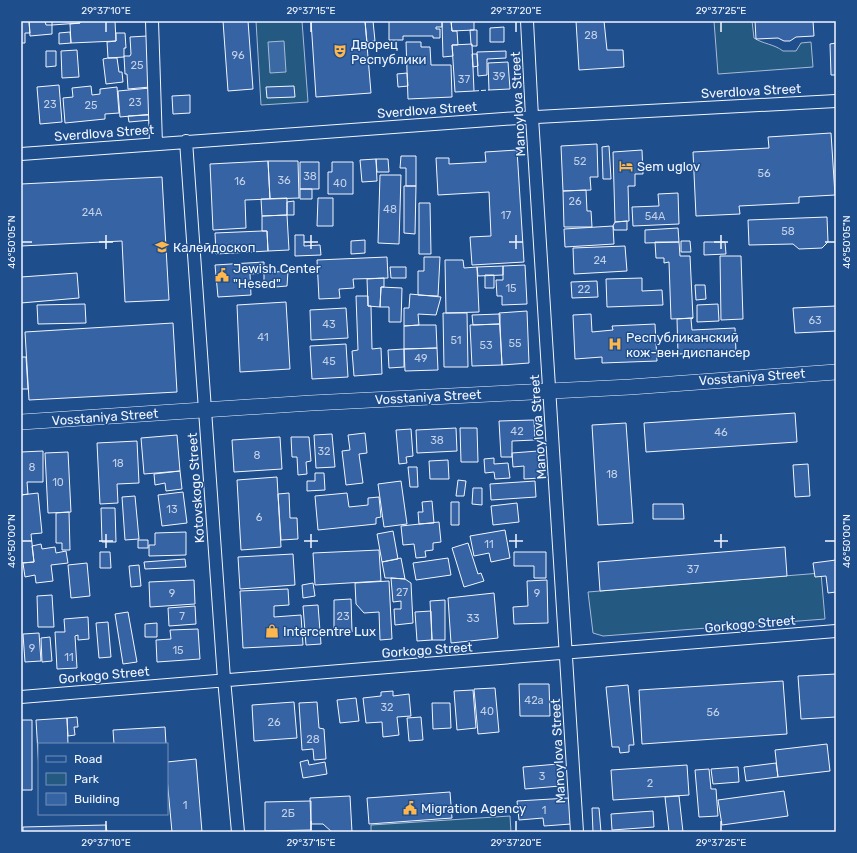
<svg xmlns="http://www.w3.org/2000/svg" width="857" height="853" font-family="Rubik,sans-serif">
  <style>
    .green { fill: #245a82; stroke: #a8bbd7 }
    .water { fill: #3b69a3; stroke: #a8bbd7 }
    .building { fill: #3563a3; stroke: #f2f6ff }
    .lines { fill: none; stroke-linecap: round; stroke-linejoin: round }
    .minor-casing { stroke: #f2f6ff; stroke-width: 14 }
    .tertiary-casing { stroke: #f2f6ff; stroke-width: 16 }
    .minor { stroke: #1f4e8c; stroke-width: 12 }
    .tertiary { stroke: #1f4e8c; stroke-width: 15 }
    .fence { stroke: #f2f6ff; stroke-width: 1; stroke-dasharray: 5 2; stroke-linecap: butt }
    .ticks { fill: none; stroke: #f2f6ff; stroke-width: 1.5 }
    .labels { text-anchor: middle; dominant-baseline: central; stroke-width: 3; stroke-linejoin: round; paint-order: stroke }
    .number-label { font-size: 11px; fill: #c3d1e8 }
    .poi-label { font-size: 13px; fill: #f2f6ff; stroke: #1f4e8c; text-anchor: start }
    .street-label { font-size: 13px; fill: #f2f6ff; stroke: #1f4e8c }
    .neatline { fill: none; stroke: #f2f6ff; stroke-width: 1.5 }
    .ticks-label { font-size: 10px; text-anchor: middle; fill: #f2f6ff }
  </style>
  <rect width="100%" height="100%" fill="#1f4e8c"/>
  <path class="green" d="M256,21H302L308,102L261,105Z
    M714,21H752L754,38C763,44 774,44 783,51H796L801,43L811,42L813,67L718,74Z
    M821,573L825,619L603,636L593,633L588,592Z
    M510,816L511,832H371V825Z"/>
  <path class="water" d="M284,41L286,72L270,73L268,42Z"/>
  <path class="building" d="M21,21H29L30,33H25V43H21Z
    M29,21H45L46,25H52V34L30,36Z
    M52,21H80V23L52,25Z
    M80,21H115L116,41L71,43L70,24L80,23Z
    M223,21H248L253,89L228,91Z
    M311,21H365L371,93L316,97Z
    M365,21H373L375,41L367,42Z
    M389,21H442V27H436V29H440V38H433V36H403V40H389Z
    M442,21H451L452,31H457L458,45H452L453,56L443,57Z
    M451,21H474V30L452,31Z
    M576,21H604L607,50H623L624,67L579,70Z
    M755,21H813L814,36L796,37L790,41H784L778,38L756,39Z
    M504,27V42H490V28Z
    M470,30H477V46H472L471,44Z
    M70,32L71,43L59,44V33Z
    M116,33H125L126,48H124V57L108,58L107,42L116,41Z
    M147,36L150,87L128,89L127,74H125L124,56H130L131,54L130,37Z
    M406,42H421V47H430L431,65H451L452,97L408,99Z
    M836,43V75H831L830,44Z
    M472,44L474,91L455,92L452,45Z
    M77,50L79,77L62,78L61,51Z
    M46,51H56V66L46,67Z
    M506,51V58L487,59V75L478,76L477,52Z
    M472,54H477L478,66L473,67Z
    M108,58H117L119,72H122L123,82L106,84L103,59Z
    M508,62L510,89L489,90L488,63Z
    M407,73L408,86L398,87L397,74Z
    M59,85L62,122L40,124L37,87Z
    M91,86L92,95L100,94V89L117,87L119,113L105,114V119L65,123L63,98L73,97L72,88Z
    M294,86L295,97L267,98L266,87Z
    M150,88L152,114L120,117L118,91Z
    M190,95V113L173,114L172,96Z
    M150,115L151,120L129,122L128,116Z
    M831,133L835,195L799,197V203L739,206L740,214L696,216L693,152L769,148L768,137Z
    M597,144L598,177H590L591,190L563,191L561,146Z
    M609,146L611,179H603L602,147Z
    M517,150L524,262L472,265L470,237L491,236L489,192L438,195L436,158H449V164L486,162L485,152Z
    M642,150L643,174H635V186H628L629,221L615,222L613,152Z
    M401,156H416V186H406V168H400Z
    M376,159L377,181L362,182L360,160Z
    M376,159H388L389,172H377Z
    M268,161L270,199L245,200L246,228L213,230L210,164Z
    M268,161H298L299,198L270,199Z
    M300,162H319V189H300Z
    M332,162H353V194H328V172H332Z
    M380,175H401L399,244L378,243Z
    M162,177L169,300L125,302L122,241L21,246V184Z
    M404,186H416L415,234L404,233Z
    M300,189H312V199H300Z
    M586,190L587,211H591L592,227H564L563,191Z
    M678,193L679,224L633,226L632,207L659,206L658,194Z
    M287,198V215L262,216L261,199Z
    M318,198H333V226H317Z
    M294,201V215H287V202Z
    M419,203H430L431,254H419Z
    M287,215L289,250L268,251L267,231H262V216Z
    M827,217L828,242L822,248L799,249L793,244L749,245L748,220Z
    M627,221V230H614L613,226L615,222Z
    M613,226L614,244L565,247L564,229Z
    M678,228L679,242L645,243V230Z
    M262,231H267L268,251L216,254L215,233Z
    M295,235H304V246L320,245L321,255L295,256Z
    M365,240V253L351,254V241Z
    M681,241H690L691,252H681Z
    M655,242H679L680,256H690L693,318L671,319L669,262L664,263V258H656Z
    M704,242H725L726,254L704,255Z
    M625,246L627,271L574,274L573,248Z
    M720,256H741L743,319L721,320Z
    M387,257L388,278L353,279L354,288L339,289L340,298L319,299L317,260Z
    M424,257H440L438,296L418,295V271H424Z
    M445,260H463L464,268L477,267L479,312L446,313Z
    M264,262V273L250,274L251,295L218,297L215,265Z
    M525,265L527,304L502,305V296H497L496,280H503V266Z
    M503,266V275L478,276L477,267Z
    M390,267H406V278H391Z
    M288,271L287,286L264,288V273Z
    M77,273L79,298L21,303V277Z
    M485,275H494V288H485Z
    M384,278V287H381L380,307L368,306L367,279Z
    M642,278V291L662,290L663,305L607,307L606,279Z
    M597,281L598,297L572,298L571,282Z
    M695,285H705L706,299L696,300Z
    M381,287L402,288L401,322H389V307H380Z
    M410,294L441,297L436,315L418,314L419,325L404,326V308H409Z
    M356,296H368V306H371L372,349L381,348L382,374L354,376L352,351L358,350Z
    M286,302L290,369L240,372L237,305Z
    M85,304L86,323L38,324L37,305Z
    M718,304L719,321L697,322V305Z
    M836,306V331L795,333L793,308Z
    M346,308L348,338L311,340L310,310Z
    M527,311L529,363L502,365L499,313Z
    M443,313H467L468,367H444Z
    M500,314V324L473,325L472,315Z
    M591,314L592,332L613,330L612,326L655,324L657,361L602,363V357L575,359L573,315Z
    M693,318L691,319L692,330L735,328L736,352L678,354L677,319Z
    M173,323L177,392L29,400L25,332Z
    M500,324L502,365L472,366L470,325Z
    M419,325H436L437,348L404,349V326Z
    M346,344L348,377L312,379L310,346Z
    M437,348L438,370L405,371L404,349Z
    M404,349V367L389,368L388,350Z
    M21,357H26L28,389H21Z
    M795,413L797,442L646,452L644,423Z
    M534,420L535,440L512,441V457H501L499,421Z
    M626,423L633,523L598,525L592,425Z
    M456,428L457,451L417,453L416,430Z
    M460,428H477L478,462H461Z
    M411,429L413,456L406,457L407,463L399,464L396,430Z
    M365,433L367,453L359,454L363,483L346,485L342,451L350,450L348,435Z
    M332,434L335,467L316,468L314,435Z
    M177,435L180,471L144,474L141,438Z
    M280,437L282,469L234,472L232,440Z
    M291,437H309L311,461L306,462L307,474L298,475L297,457H292Z
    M137,441L139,483L117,484L118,503L100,504L97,443Z
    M43,451V482H27L28,494L21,495V452Z
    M538,451L540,478L524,479V466L513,467L512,453Z
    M68,452L71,512L48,513L45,453Z
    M494,458V464L508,463L510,478L495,479L494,472L485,473L484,459Z
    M448,460L449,479H430L429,461Z
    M808,464L810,496L795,497L793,465Z
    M408,467H417L418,487H410Z
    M180,471L182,489L166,491L165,483L155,485L154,474Z
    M315,473H324L325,490L307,491V481H315Z
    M277,477L281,547L241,550L237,480Z
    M458,480L466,481L464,496H456Z
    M401,481L407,524L384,527L378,484Z
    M535,481L536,497L491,500L490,484Z
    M473,488H482V505L472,504Z
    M183,492L187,523L162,526L158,495Z
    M38,493L42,533L31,534L34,562L21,563V495Z
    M289,493L290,518H297L298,539L281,540L278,494Z
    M347,493L349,507L368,505V498L379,497L381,517L376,518V524L318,530L315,496Z
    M135,496L139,539L125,540L122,497Z
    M432,501L434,523L419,524L418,512H423L422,502Z
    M451,502H459V525H451Z
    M517,503L519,522L493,525L491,506Z
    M653,504H683L684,519H653Z
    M101,508H115L116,542H102Z
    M69,512L70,550H62V543H56V513Z
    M439,522L441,542L433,543V550L425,551L426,557L416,558L414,544L403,545L401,526Z
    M505,530L510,558L491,562L489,553L474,556L470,536Z
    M393,531L398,559L382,562L377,534Z
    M186,532V555L149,556V545H155V533Z
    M138,540H148V548H138Z
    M468,543L478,574L481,573L484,581L464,587L452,548Z
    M41,544L42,549L55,547L56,553L66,551L68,563L51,565L53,581L36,583L35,575L25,577L23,563L34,562L32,546Z
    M785,547L787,576L600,591L598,562Z
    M379,550L381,581L315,585L313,553Z
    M100,552H110L111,568H100Z
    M514,552H546V578H534V566H514Z
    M293,554L295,585L240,589L238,557Z
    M401,558L405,579L391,578H385L382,562Z
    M448,558L451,575L416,580L413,563Z
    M185,559L186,567L145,569L144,562Z
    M836,560V592L828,593L826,576L815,577L813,563Z
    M87,563L90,596L71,598L68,565Z
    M139,565L141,586L131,587L129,566Z
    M391,578L405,579L411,583L413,623L395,625L394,609H401V601L393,602Z
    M194,580L195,604L150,607L149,582Z
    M547,580L548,623L514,624L513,607L528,606L527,581Z
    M389,581L392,639L380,640L379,612L364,613L356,604L355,583Z
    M313,583L315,596L303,598L302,585Z
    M288,589L289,605L274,606V617L301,615L303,645L243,648L240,591Z
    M494,593L498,638L451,643L448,598Z
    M52,595L54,627H38L37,596Z
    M351,599L352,632L334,633V600Z
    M445,600V640H432L430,601Z
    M318,605L321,644L306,645L303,606Z
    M195,606L196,624L169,626L168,608Z
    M431,611L432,640L417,641L415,612Z
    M128,612L137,662L123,664L115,614Z
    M88,617L89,639L78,640V635L75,636L77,668L57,669L55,632H65L64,619Z
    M108,622L111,657L99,658L96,623Z
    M157,623V637H145V624Z
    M198,629L200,659L157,662L156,640L171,639L170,630Z
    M39,633L41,661L25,662L23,634Z
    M50,637L52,661L42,662L41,638Z
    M836,674V717L801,719L798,676Z
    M783,681L787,734L642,744L639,690Z
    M519,684H549L550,716H520Z
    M628,685L634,745H629V752L620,753L619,747H612L606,687Z
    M495,688L499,732L478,734L474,689Z
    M473,690L476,728L457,730L454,691Z
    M393,691V696L409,694L411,716L397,717L399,735L383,737L382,722L366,723L363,698L381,696V692Z
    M356,698L359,721L340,723L337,700Z
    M294,702L297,738L254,741L252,705Z
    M317,702L319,728L324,729L326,759L314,760L313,749L302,750L299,703Z
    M432,703H450L451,728L433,729Z
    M77,717L78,727H74L75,735L68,736L67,718Z
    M421,717L423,740L409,741L407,718Z
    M67,718L68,744H39V770L36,720Z
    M22,720H32V790H22Z
    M165,727L166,744H114L113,730Z
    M827,744L830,771L778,777L775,750Z
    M196,759L202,832H172L167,778V762Z
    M308,760L309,765L325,762L327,774L303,778L300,762Z
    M776,763L778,777L746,781L744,767Z
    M558,764L560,786L525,789L523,767Z
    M687,765L689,795L613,800L611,770Z
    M738,767L739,782L713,784L711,769Z
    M709,769L711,789H716L718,816L699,817L695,770Z
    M784,791L788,816L722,825L718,800Z
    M450,792L452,818L369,824L367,798Z
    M350,796L352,832H332L323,824H311L310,798Z
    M679,796L683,832H669L665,797Z
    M569,798L571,824L544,826L543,818L519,820L517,801Z
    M311,801V830L265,831V802Z
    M592,808H599L601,832H593Z
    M653,811L654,827L612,830L611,814Z
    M106,825L107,832H23V827Z"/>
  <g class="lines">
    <g class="minor-casing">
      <path id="minor" d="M152,21L156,144
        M527,21L532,117L577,832
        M186,141L224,679L238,832
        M21,154L518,118L836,101
        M21,697C293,673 564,654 836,631"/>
    </g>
    <g class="tertiary-casing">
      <path id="tertiary" d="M21,422L311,403L630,387L836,372"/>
    </g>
    <use href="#minor" class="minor"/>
    <use href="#tertiary" class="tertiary"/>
    <path class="fence" d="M474,91L489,90"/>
  </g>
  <path class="ticks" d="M106,22V32M311,22V32M516,22V32M721,22V32M106,235V249M311,235V249M516,235V249M721,235V249M22,242H32M99,242H113M304,242H318M509,242H523M714,242H728M825,242H835M106,534V548M311,534V548M516,534V548M721,534V548M22,541H32M99,541H113M304,541H318M509,541H523M714,541H728M825,541H835M106,821V831M311,821V831M516,821V831M721,821V831"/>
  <defs>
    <g id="theatre-bare" transform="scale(1.08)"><path d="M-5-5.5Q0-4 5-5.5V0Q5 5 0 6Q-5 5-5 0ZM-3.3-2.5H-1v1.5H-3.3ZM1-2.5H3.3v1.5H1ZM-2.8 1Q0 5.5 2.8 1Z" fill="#ffb74d" stroke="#1f4e8c" stroke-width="2.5" paint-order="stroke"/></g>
    <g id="hotel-bare" transform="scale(1.08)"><path d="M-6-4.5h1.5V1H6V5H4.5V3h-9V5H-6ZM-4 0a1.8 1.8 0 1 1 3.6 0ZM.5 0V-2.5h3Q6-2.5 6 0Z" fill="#ffb74d" stroke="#1f4e8c" stroke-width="2.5" paint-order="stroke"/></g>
    <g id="school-bare" transform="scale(1.08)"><path d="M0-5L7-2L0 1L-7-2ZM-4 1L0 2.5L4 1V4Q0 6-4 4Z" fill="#ffb74d" stroke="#1f4e8c" stroke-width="2.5" paint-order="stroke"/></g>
    <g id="civic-bare" transform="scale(1.08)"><path d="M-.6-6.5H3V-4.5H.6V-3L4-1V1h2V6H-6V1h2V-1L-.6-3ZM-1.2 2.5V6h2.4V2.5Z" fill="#ffb74d" stroke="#1f4e8c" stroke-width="2.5" paint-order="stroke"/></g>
    <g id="hospital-bare" transform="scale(1.08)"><path d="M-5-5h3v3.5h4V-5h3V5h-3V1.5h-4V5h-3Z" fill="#ffb74d" stroke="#1f4e8c" stroke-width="2.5" paint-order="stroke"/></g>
    <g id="shop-bare" transform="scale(1.08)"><path d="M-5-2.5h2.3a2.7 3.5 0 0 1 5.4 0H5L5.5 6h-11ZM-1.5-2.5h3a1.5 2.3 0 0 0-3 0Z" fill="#ffb74d" stroke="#1f4e8c" stroke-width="2.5" paint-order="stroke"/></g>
  </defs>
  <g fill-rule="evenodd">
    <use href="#theatre-bare" x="340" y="51"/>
    <use href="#hotel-bare" x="626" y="166"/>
    <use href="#school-bare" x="162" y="247"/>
    <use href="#civic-bare" x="222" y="275"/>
    <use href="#hospital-bare" x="615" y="344"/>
    <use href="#shop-bare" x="272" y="631"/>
    <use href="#civic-bare" x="410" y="808"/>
  </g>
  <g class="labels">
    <g class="number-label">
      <text x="591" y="35">28</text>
      <text x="238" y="55">96</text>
      <text x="137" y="65">25</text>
      <text x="499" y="76">39</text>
      <text x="464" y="79">37</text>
      <text x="135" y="102">23</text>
      <text x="50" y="104">23</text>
      <text x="91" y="105">25</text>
      <text x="580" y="161">52</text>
      <text x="764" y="173">56</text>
      <text x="310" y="176">38</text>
      <text x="284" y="180">36</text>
      <text x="240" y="181">16</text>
      <text x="340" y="183">40</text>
      <text x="575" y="201">26</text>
      <text x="390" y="209">48</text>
      <text x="92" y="212">24А</text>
      <text x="506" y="215">17</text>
      <text x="655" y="216">54А</text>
      <text x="788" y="231">58</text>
      <text x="600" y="260">24</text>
      <text x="511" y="288">15</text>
      <text x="584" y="289">22</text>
      <text x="815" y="320">63</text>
      <text x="329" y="324">43</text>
      <text x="263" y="337">41</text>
      <text x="456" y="340">51</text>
      <text x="515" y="343">55</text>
      <text x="486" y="345">53</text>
      <text x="421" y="358">49</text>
      <text x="329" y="361">45</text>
      <text x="517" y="431">42</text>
      <text x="721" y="432">46</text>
      <text x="437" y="440">38</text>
      <text x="324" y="451">32</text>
      <text x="257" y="455">8</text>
      <text x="118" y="463">18</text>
      <text x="32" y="467">8</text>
      <text x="612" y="474">18</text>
      <text x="58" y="482">10</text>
      <text x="172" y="509">13</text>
      <text x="259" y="517">6</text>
      <text x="489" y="544">11</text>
      <text x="693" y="569">37</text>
      <text x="402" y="592">27</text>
      <text x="172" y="593">9</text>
      <text x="537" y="593">9</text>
      <text x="182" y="616">7</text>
      <text x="343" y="616">23</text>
      <text x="473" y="618">33</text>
      <text x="32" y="648">9</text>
      <text x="178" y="650">15</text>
      <text x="69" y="657">11</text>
      <text x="534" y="700">42а</text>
      <text x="387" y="707">32</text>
      <text x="487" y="711">40</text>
      <text x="713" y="712">56</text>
      <text x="274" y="722">26</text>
      <text x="313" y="739">28</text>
      <text x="542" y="776">3</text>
      <text x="650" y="783">2</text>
      <text x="185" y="805">1</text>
      <text x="544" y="810">1</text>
      <text x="288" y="813">2Б</text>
    </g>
    <g class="poi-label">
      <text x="351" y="44">Дворец<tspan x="351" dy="15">Республики</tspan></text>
      <text x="637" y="166">Sem uglov</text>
      <text x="173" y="247">Калейдоскоп</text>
      <text x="233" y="268">Jewish Center<tspan x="233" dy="15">"Hesed"</tspan></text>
      <text x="626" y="337">Республиканский<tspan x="626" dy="15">кож-вен диспансер</tspan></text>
      <text x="283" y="631">Intercentre Lux</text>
      <text x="421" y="808">Migration Agency</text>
    </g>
    <g class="street-label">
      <text transform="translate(751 91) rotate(-3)">Sverdlova Street</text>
      <text transform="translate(518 104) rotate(-93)">Manoylova Street</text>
      <text transform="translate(427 110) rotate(-4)">Sverdlova Street</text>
      <text transform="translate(104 133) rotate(-4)">Sverdlova Street</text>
      <text transform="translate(752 377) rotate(-4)">Vosstaniya Street</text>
      <text transform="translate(428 397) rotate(-3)">Vosstaniya Street</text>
      <text transform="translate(105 417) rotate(-4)">Vosstaniya Street</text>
      <text transform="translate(538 427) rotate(-94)">Manoylova Street</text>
      <text transform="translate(196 488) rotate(-94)">Kotovskogo Street</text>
      <text transform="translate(750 624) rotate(-5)">Gorkogo Street</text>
      <text transform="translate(427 650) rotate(-4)">Gorkogo Street</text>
      <text transform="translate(104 675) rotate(-5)">Gorkogo Street</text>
      <text transform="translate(558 751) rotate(-93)">Manoylova Street</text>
    </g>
  </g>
  <rect width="857" height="853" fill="none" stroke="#1f4e8c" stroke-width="44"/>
  <rect x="38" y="743" width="130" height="72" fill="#1f4e8c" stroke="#7391ba"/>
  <rect x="46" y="756" width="20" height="6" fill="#1f4e8c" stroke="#7391ba"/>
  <text x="74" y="763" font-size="12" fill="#f2f6ff">Road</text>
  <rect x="46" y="773" width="20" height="12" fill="#245a82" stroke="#7391ba"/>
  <text x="74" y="783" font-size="12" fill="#f2f6ff">Park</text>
  <rect x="46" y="793" width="20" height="12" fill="#3563a3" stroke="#7391ba"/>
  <text x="74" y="803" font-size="12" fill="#f2f6ff">Building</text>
  <rect x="22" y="22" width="813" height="809" class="neatline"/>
  <g class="ticks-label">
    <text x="106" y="14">29°37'10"E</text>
    <text x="311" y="14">29°37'15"E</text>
    <text x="516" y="14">29°37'20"E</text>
    <text x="721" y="14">29°37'25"E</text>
    <text transform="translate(11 242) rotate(-90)" y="4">46°50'05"N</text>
    <text transform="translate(846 242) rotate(-90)" y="4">46°50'05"N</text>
    <text transform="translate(11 541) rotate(-90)" y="4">46°50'00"N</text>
    <text transform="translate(846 541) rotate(-90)" y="4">46°50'00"N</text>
    <text x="106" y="846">29°37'10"E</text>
    <text x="311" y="846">29°37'15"E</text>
    <text x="516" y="846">29°37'20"E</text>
    <text x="721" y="846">29°37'25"E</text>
  </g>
</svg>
